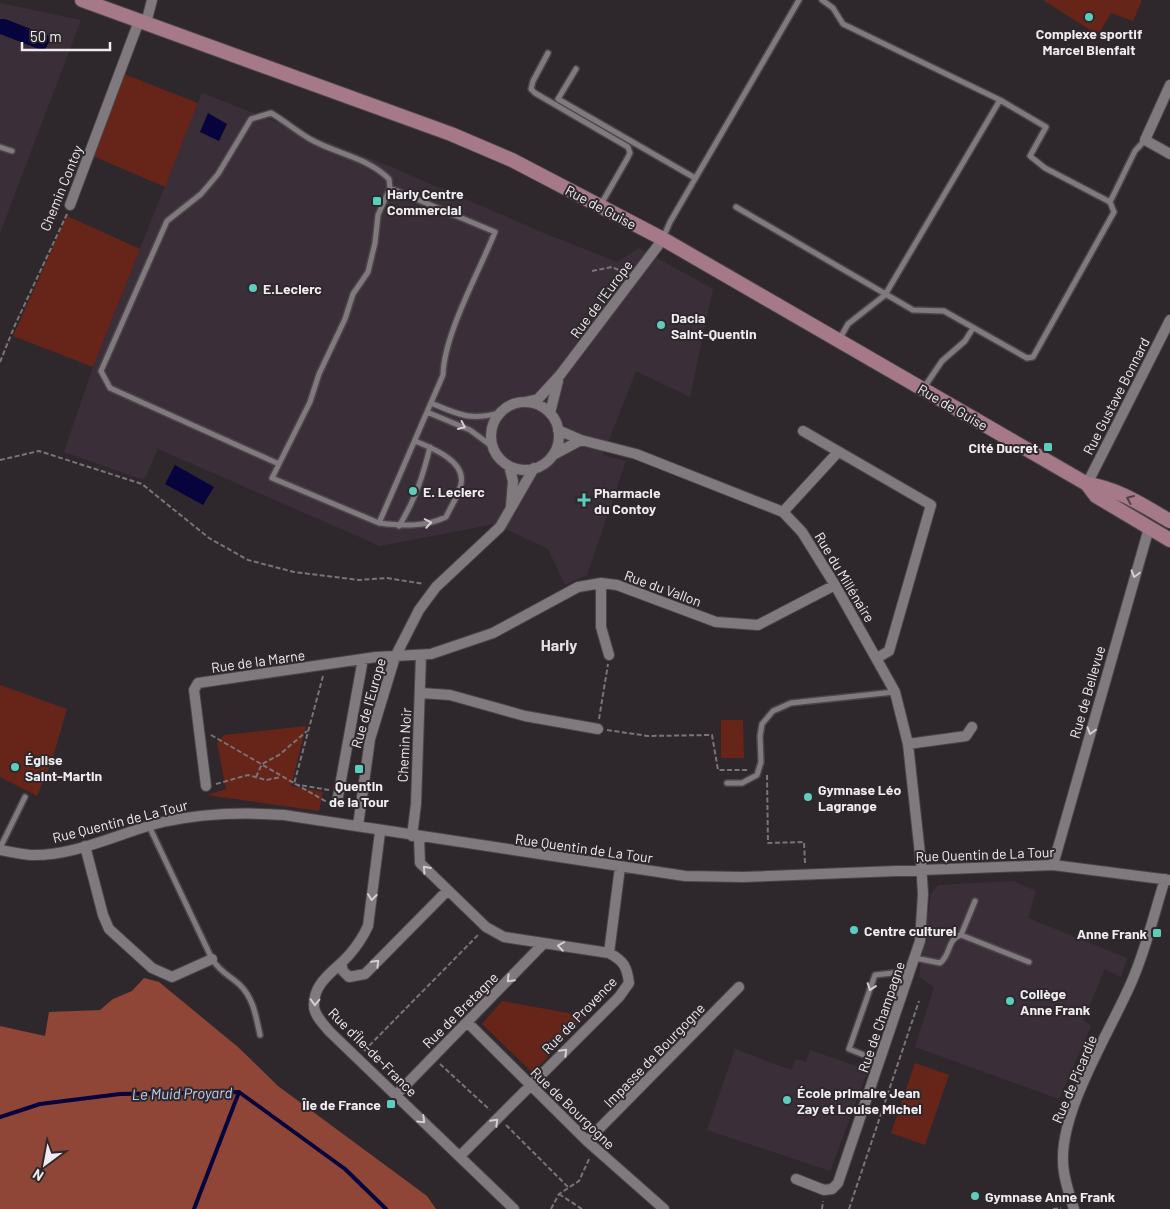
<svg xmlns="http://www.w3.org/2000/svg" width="1170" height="1209" font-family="Barlow,sans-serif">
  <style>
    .built { fill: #3a2f38 }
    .green { fill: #662518 }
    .forest { fill: #904637 }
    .water { fill: #07033d }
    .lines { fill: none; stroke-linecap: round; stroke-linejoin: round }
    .stream { stroke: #07033d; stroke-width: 4 }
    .lane-casing { stroke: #4a4549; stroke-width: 8 }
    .street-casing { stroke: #4a4549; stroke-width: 12 }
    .secondary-casing { stroke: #4a4549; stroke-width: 16 }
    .path { stroke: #797478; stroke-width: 2; stroke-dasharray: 5 2.5; stroke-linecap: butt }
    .lane { stroke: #80797e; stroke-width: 5 }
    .street { stroke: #80797e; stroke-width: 10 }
    .secondary { stroke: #a67989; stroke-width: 14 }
    .oneway { stroke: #d3ced2 }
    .oneway2 { stroke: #524049 }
    .poi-dot { fill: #5bcebc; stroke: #2e282d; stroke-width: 2 }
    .labels { text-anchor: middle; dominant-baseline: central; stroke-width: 4; stroke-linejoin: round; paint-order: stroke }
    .poi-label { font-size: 14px; font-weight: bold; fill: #efebee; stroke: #2e282d; text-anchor: start }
    .street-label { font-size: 14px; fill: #efebee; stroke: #2e282d }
    .water-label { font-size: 15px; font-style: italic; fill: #c4d0f5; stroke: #2e282d }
    .quarter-label { font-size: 16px; font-weight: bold; fill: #e6dee5; stroke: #2e282d }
  </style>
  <rect width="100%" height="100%" fill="#2e282d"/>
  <path class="built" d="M0,3L81,20L0,233Z
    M202,93L389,166L546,234L617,262L639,248L713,289L690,397L636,371L603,455L626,461L587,575L565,585L548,549L495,524L380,546L158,449L144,480L64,452L93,367Z
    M1013,881L1036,891L1028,918L1127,958L1121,977L1105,969L1083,1020L1091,1026L1059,1099L915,1047L934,987L919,977L931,894L938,885Z
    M735,1049L791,1070L796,1059L806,1062L810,1050L868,1070L830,1171L707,1130Z"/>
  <path class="green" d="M1043,0H1142L1133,21L1111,13L1098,35Z
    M124,74L198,103L165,187L93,156Z
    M67,216L140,249L93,367L13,336Z
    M0,685L67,709L51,764L37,796L0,777Z
    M721,720H743L744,758H721Z
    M306,726L291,786L323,792L319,811L207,795L226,789L217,743L224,735Z
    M502,1001L584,1016L533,1073L482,1024Z
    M915,1063L949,1075L925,1145L891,1133Z"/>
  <path class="forest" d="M144,978L159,982L238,1047L278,1086L427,1196L436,1209H0V1026L45,1036L49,1012L100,1010L113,999L132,991Z"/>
  <path class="water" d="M0,19H5L52,37L44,51L0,34Z
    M208,113L227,124L219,141L200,132Z
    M175,465L214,487L203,505L165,484Z"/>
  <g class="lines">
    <path class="stream" d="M0,1117L40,1104L120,1094L239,1092L345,1169L386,1209
      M194,1209L239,1092"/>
    <g class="lane-casing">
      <path id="lane" d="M822,0L833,8L843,24L1000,100L885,295L848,324L839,340
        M548,53L533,81L531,89L535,93L628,147L630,153L627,159L600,206
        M576,69L558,99L695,178
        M1000,100L1046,127L1030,156L1045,168L1110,202
        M0,147L12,151
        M390,188L495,232C479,272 444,334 443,375L379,523L272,478L310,402L319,374L345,319L353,294L368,272L375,243L378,215Z
        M736,207L913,310L944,311L1027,358L1033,357L1114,212L1110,202L1135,151L1145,140
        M663,238L670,222L799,0
        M923,389L942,361L965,341L973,328
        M431,403C457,414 472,422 501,412
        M427,412L470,430L493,447
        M279,464L110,388L101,371L167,221L201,194L218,174L251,119L271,113C285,121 296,131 310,139C336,154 367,157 389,179L390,188
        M379,523C403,526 425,527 446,517C451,506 459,495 461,484C466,461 432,448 415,441
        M399,526C415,500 423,476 430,447
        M727,783H742L757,775L761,762L760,736L762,724L773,711L791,703L894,692
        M149,826L212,959C221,973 229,975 240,985C254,999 256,1017 260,1035
        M0,848L25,797
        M961,935L975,901
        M915,958L940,963C951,955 947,939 961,935L1029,962
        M879,1061L849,1049L875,975L910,971"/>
    </g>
    <g class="street-casing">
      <path id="street" d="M146,23L152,0
        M1170,85L1145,140L1170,154
        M70,205L139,21
        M525,402L538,399L560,375L663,239
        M491 436a34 34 0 1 1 68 0a34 34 0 1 1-68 0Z
        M550,413L558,381
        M558,430L581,440L636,454L783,512L802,532L835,585L895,692L908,744L921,863L923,894L920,941L838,1183L832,1189L824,1190L796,1179
        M803,431L931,505L889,651L877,658
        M553,455L581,440
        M509,466L513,481L511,506
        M1087,484L1170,320
        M783,512L838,452
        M601,583V627L609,655
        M421,693L450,695L525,716L598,729
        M908,744L966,736L972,727
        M206,786L194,690L198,683L376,657L431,654L493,633L578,587L601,583L617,585L716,622L758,625L835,585
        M337,802L363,659
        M358,826L370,739L395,657L419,610L436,587L500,527L534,468
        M380,832L368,926C363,937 357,946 349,955C335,971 313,982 314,1006C314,1015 324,1025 330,1032L514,1209
        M412,836L416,804L421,655
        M419,837L420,863L486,927L504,937L609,953C624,961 627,967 629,983L619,997L460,1156
        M85,846L103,915L109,929L152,968L172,977L212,959
        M0,850C10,852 20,854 30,855C74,857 121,832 163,822C204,813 243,812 284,815L685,876L743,877L1053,865L1170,880
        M1053,865L1149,528
        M609,953L620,867
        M341,963L343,971L349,977L365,974L447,891
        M468,1023L587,1141L664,1209
        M396,1095L544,943
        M587,1141L739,987
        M1074,1209C1069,1194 1063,1176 1063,1161C1061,1108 1111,1030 1132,981C1147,946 1154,914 1165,879"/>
    </g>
    <g class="secondary-casing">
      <path id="secondary" d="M82,0L451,134L512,160L663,239L1087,484C1117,488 1144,506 1170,521
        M1087,484L1096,496L1170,540"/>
    </g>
    <path class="path" d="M592,271L612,267L625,273
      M0,362L15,325L67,214
      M0,460L39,451L142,484L209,538L248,560L294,572L359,580L387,578L424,584
      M323,676L294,784L329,790
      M599,719L608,664
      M607,730L648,736L712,735L718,770H747
      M211,735L327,802
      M767,775L768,843L804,842L805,863
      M256,777L262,764L279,755L307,731
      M216,784L248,775L266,780L281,777
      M364,1051L478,935
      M440,1064L490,1110
      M506,1125L568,1187
      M559,1194L582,1209
      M551,1209L559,1194L579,1181L590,1157
      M822,1209L823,1201
      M849,1209L919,1001
      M1053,1209L1061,1208"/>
    <use href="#lane" class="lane"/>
    <use href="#street" class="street"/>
    <use href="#secondary" class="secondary"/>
  </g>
  <defs><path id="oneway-chevron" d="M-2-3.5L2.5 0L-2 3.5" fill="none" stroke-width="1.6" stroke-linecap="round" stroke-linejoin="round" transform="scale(1.25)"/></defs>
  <g class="oneway">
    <use href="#oneway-chevron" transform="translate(462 426) rotate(25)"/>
    <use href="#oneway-chevron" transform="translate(428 523) rotate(-10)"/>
    <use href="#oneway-chevron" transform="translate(1135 574) rotate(106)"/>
    <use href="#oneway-chevron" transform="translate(1091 731) rotate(106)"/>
    <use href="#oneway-chevron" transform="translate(426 869) rotate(-132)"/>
    <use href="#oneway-chevron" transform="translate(372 897) rotate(97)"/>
    <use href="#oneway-chevron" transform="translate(561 946) rotate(-171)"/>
    <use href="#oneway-chevron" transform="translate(376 963) rotate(-46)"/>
    <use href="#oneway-chevron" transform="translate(510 979) rotate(134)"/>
    <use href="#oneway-chevron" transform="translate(871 987) rotate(109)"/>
    <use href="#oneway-chevron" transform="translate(315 1002) rotate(92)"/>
    <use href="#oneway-chevron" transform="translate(564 1052) rotate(-45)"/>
    <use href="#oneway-chevron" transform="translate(422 1120) rotate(44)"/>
    <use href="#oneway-chevron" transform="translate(495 1122) rotate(-45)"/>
  </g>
  <use class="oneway2" href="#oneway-chevron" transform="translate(1130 499) rotate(-156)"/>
  <g class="poi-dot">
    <circle cx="1089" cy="17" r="5"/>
    <rect x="372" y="196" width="10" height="10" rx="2.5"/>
    <circle cx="253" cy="288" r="5"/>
    <circle cx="661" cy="325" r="5"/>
    <rect x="1043" y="442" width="10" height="10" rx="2.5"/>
    <circle cx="413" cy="491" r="5"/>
    <path d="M581.5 492.5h5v5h5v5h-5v5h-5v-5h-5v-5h5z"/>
    <circle cx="15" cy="767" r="5"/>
    <rect x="354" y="764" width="10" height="10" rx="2.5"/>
    <circle cx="808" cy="797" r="5"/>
    <circle cx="854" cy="930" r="5"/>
    <rect x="1152" y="928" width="10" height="10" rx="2.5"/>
    <circle cx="1010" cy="1001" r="5"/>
    <circle cx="787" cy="1100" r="5"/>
    <rect x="386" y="1099" width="10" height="10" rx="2.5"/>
    <circle cx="975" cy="1196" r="5"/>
  </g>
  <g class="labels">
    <g class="poi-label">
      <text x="1089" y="33" text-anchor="middle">Complexe sportif<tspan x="1089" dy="16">Marcel Bienfait</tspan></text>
      <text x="387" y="193">Harly Centre<tspan x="387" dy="16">Commercial</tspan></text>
      <text x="263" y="288">E.Leclerc</text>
      <text x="671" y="317">Dacia<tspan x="671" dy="16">Saint-Quentin</tspan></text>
      <text x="1038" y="447" text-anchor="end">Cité Ducret</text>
      <text x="423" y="491">E. Leclerc</text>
      <text x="594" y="492">Pharmacie<tspan x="594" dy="16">du Contoy</tspan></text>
      <text x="25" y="759">Église<tspan x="25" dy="16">Saint-Martin</tspan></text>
      <text x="359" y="785" text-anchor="middle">Quentin<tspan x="359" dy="16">de la Tour</tspan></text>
      <text x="818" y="789">Gymnase Léo<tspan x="818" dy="16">Lagrange</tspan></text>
      <text x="864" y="930">Centre culturel</text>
      <text x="1147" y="933" text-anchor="end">Anne Frank</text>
      <text x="1020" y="993">Collège<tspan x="1020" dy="16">Anne Frank</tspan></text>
      <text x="797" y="1092">École primaire Jean<tspan x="797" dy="16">Zay et Louise Michel</tspan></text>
      <text x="381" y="1104" text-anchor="end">Île de France</text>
      <text x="985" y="1196">Gymnase Anne Frank</text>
    </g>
    <g class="street-label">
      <text transform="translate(61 188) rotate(-68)">Chemin Contoy</text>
      <text transform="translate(601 207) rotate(28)">Rue de Guise</text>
      <text transform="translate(601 299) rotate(-53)">Rue de l'Europe</text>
      <text transform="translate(1116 396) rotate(-63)">Rue Gustave Bonnard</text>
      <text transform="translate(953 407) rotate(30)">Rue de Guise</text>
      <text transform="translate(845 577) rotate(59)">Rue du Millénaire</text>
      <text transform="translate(663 588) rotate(20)">Rue du Vallon</text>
      <text transform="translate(258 661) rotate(-8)">Rue de la Marne</text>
      <text transform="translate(1087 692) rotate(-74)">Rue de Bellevue</text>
      <text transform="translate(368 703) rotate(-74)">Rue de l'Europe</text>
      <text transform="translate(404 745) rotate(-87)">Chemin Noir</text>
      <text transform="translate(120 821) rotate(-14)">Rue Quentin de La Tour</text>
      <text transform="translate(584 848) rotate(8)">Rue Quentin de La Tour</text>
      <text transform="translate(985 854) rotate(-2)">Rue Quentin de La Tour</text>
      <text transform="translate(460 1010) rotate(-45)">Rue de Bretagne</text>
      <text transform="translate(579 1015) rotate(-46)">Rue de Provence</text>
      <text transform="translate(881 1017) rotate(-71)">Rue de Champagne</text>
      <text transform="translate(373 1052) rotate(45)">Rue d'Île-de-France</text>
      <text transform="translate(654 1055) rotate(-46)">Impasse de Bourgogne</text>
      <text transform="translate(1074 1079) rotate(-67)">Rue de Picardie</text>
      <text transform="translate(573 1108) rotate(44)">Rue de Bourgogne</text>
    </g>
    <g class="water-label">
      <text transform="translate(182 1093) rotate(-1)">Le Muid Proyard</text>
    </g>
    <g class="quarter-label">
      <text x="559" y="644">Harly</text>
    </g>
  </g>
  <g transform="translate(45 1164) rotate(212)" stroke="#2e282d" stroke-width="4" paint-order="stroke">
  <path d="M0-4L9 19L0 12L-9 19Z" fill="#efebee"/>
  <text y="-8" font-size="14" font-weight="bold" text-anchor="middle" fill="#efebee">N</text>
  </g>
  <path d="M22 42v8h88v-8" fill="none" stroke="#efebee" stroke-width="2.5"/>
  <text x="30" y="42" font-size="15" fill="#efebee" stroke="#2e282d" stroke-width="4" paint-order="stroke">50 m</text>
</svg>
